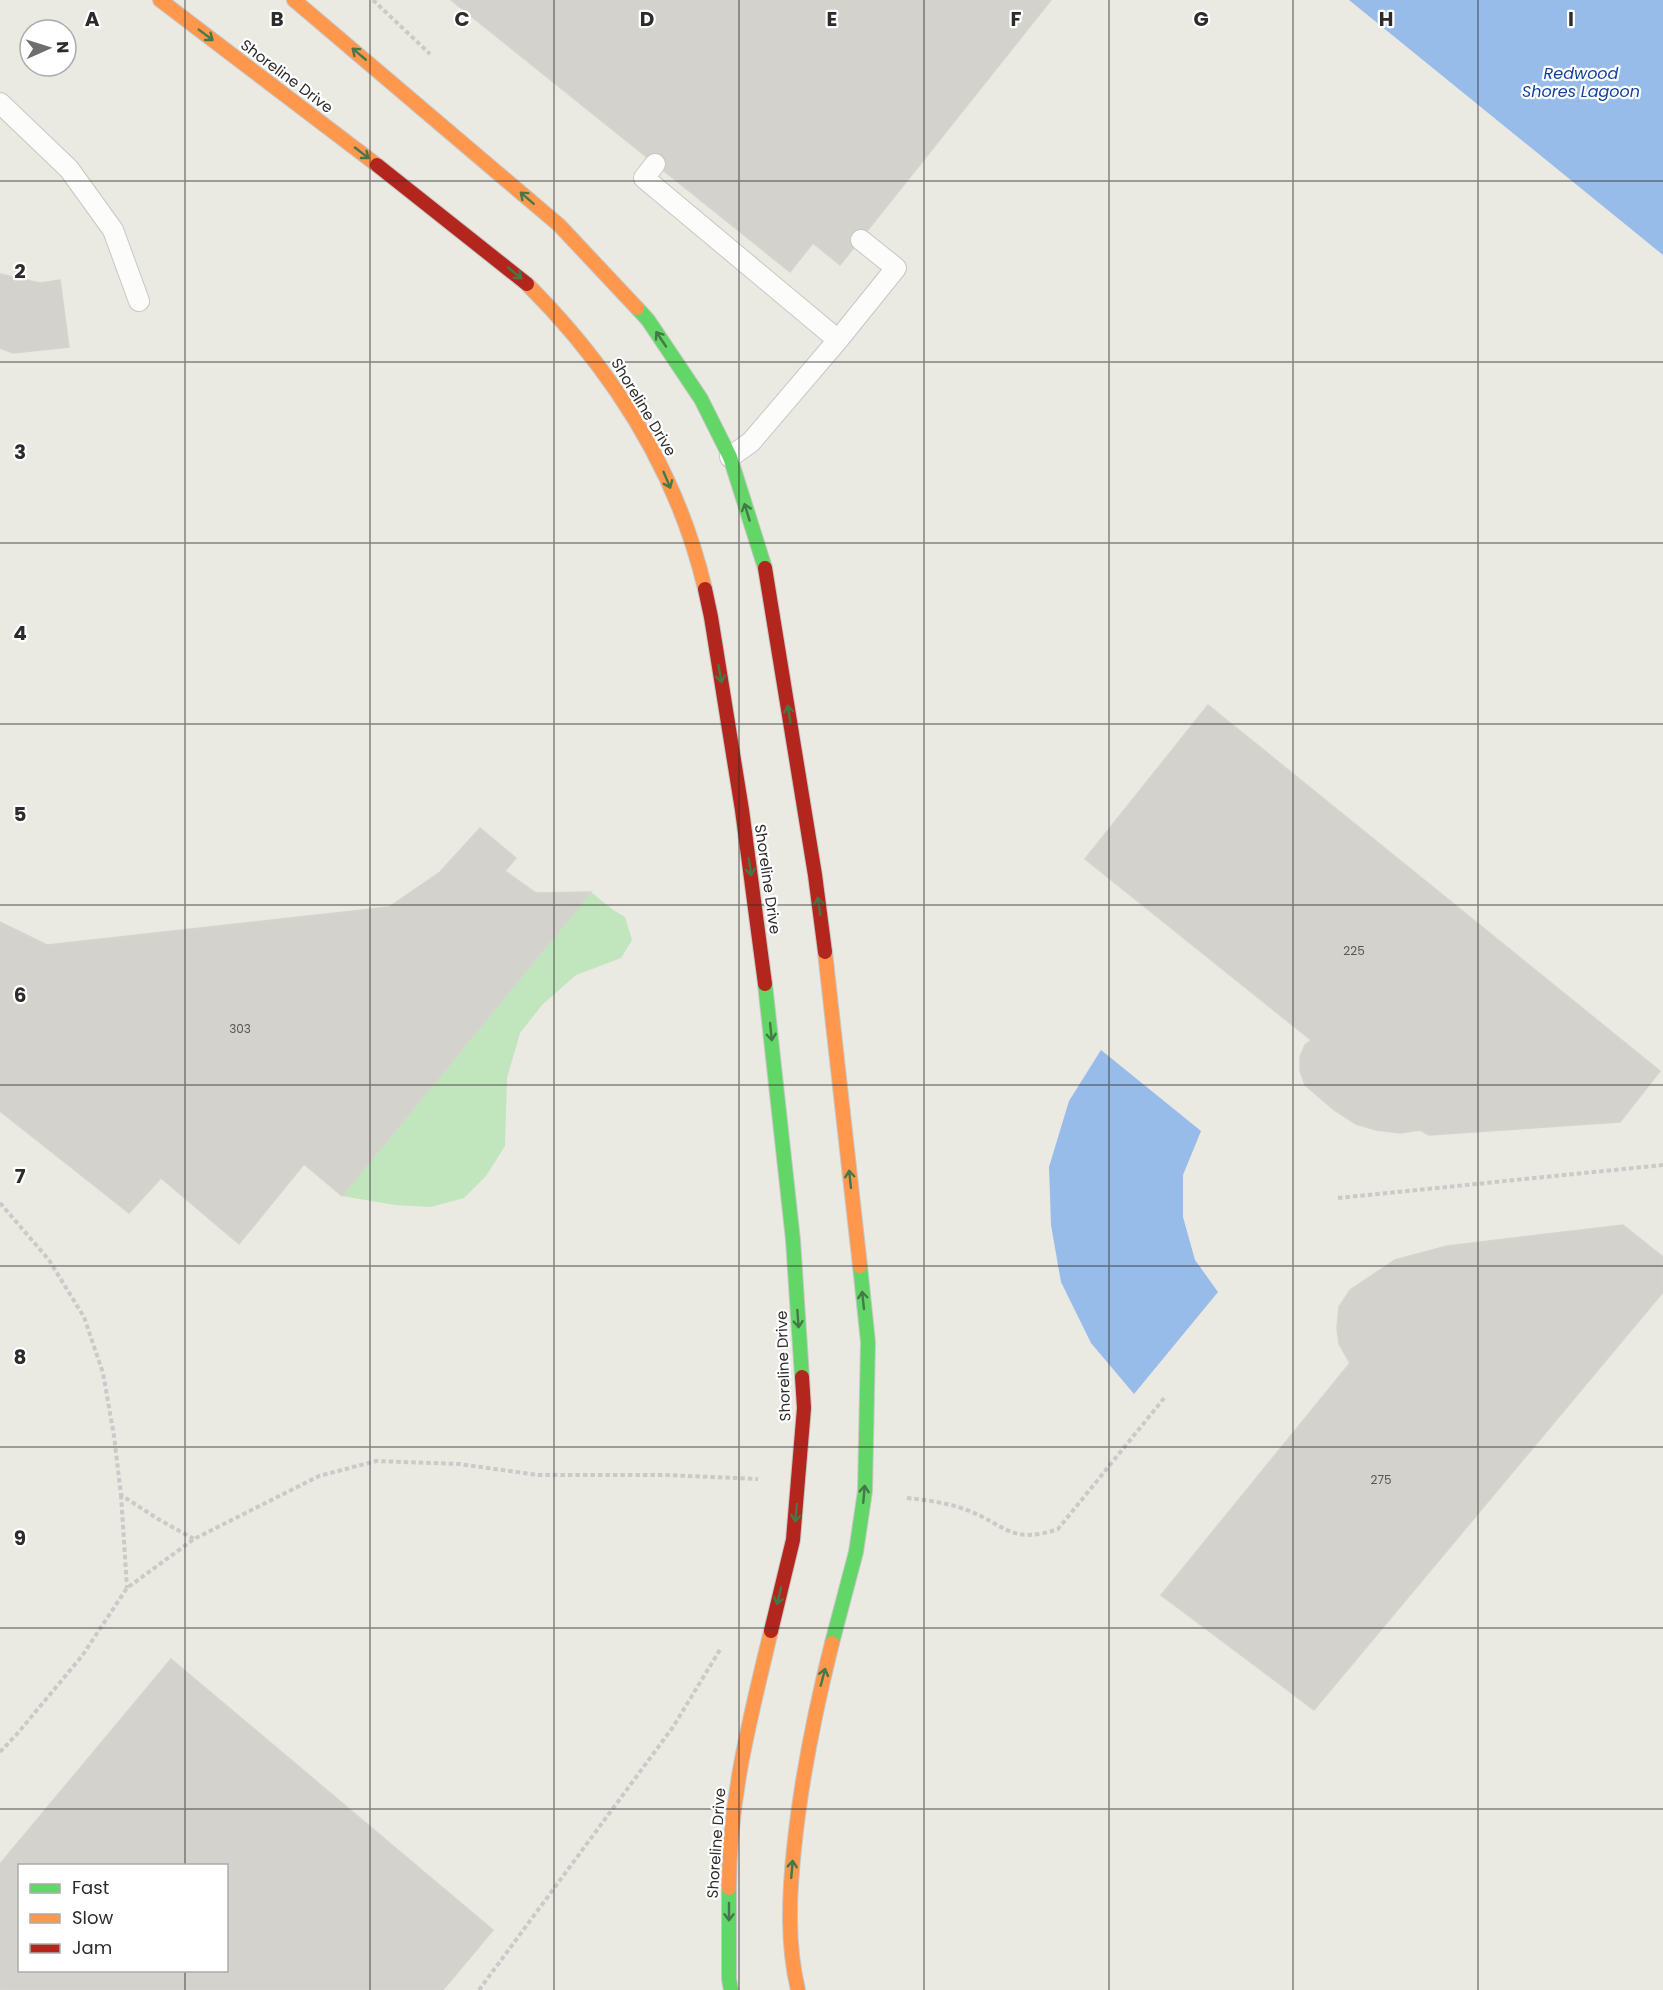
<svg xmlns="http://www.w3.org/2000/svg" width="1663" height="1990" font-family="Poppins,sans-serif">
  <style>
    .green { fill: #c1e5bc }
    .water { fill: #98bce9 }
    .building { fill: #d3d2cd; stroke: #d5d4ce; stroke-width: 1.5; fill-rule: evenodd }
    .lines { fill: none; stroke-linecap: round; stroke-linejoin: round }
    .lane-casing { stroke: #c8c7c7; stroke-width: 22 }
    .fast-casing { stroke: #c8c7c7; stroke-width: 16 }
    .slow-casing { stroke: #c8c7c7; stroke-width: 16 }
    .jam-casing { stroke: #c8c7c7; stroke-width: 16 }
    .path { stroke: #cacac9; stroke-width: 4; stroke-dasharray: 4.5 3; stroke-linecap: butt }
    .lane { stroke: #fcfcfb; stroke-width: 20 }
    .fast { stroke: #63d668; stroke-width: 14 }
    .slow { stroke: #ff974d; stroke-width: 14 }
    .jam { stroke: #b3261e; stroke-width: 14 }
    .oneway { stroke: #457847 }
    .grid { fill: none; stroke: #2c2c2c; stroke-width: 1.5; stroke-opacity: 0.55 }
    .labels { text-anchor: middle; dominant-baseline: central; stroke-width: 4.5; stroke-linejoin: round; paint-order: stroke }
    .number-label { font-size: 12px; fill: #565655 }
    .street-label { font-size: 15px; fill: #2c2c2c; stroke: #fff }
    .water-label { font-size: 16px; font-style: italic; fill: #10419c; stroke: #fff }
    .grid-label { font-size: 20px; text-anchor: middle; font-weight: bold; fill: #2c2c2c; stroke: #fff; stroke-width: 4.5; stroke-linejoin: round; paint-order: stroke }
  </style>
  <rect width="100%" height="100%" fill="#eae9e2"/>
  <path class="green" d="M591,892L613,910L625,917L632,940L621,958L576,975L542,1005L520,1033L507,1078L505,1146L486,1176L464,1198L431,1207L395,1205L342,1196Z"/>
  <path class="water" d="M1349,0H1663V255Z
    M1101,1050L1201,1131L1183,1175V1217L1195,1260L1218,1292L1134,1394L1091,1343L1061,1282L1051,1225L1049,1167L1069,1101Z"/>
  <path class="building" d="M451,0H1051L840,265L813,243L790,272Z
    M0,274L40,283L60,280L69,347L13,353L0,348Z
    M1208,705L1660,1071L1620,1122L1429,1135L1420,1130L1400,1133L1376,1130L1356,1124L1334,1110L1305,1085L1300,1071V1057L1305,1045L1311,1040L1085,859Z
    M480,828L516,858L505,871L536,893L591,892L342,1196L304,1164L239,1244L161,1178L129,1213L0,1111V922L47,945L389,907L440,872Z
    M1623,1225L1663,1257V1292L1314,1710L1161,1595L1350,1363L1339,1344L1337,1328L1339,1307L1350,1290L1395,1260L1447,1246Z
    M171,1659L493,1930L443,1990H0V1864ZM20,1866H226V1970H20Z"/>
  <g class="lines">
    <g class="lane-casing">
      <path id="lane" d="M0,103L69,169L113,230L139,301
        M655,164L644,178L838,340
        M730,457L751,442L838,340L896,268L861,240"/>
    </g>
    <g class="fast-casing">
      <path id="fast" d="M637,308L648,320L701,399L730,457L765,568
        M765,984L793,1240L802,1377
        M832,1643L856,1552L865,1491L868,1342L860,1266
        M729,1888V1979L731,1990"/>
    </g>
    <g class="slow-casing">
      <path id="slow" d="M160,0L377,165
        M294,0L559,225L637,308
        M527,284C613,370 677,470 705,589
        M825,952L860,1266
        M729,1888C729,1797 750,1719 771,1631
        M798,1990C787,1944 789,1896 794,1849C801,1779 815,1711 832,1643"/>
    </g>
    <g class="jam-casing">
      <path id="jam" d="M377,165L527,284
        M765,568L815,875L825,952
        M705,589L711,617L742,810L765,984
        M771,1631L793,1540L804,1408L802,1377"/>
    </g>
    <path class="path" d="M373,0L430,54
      M1338,1198L1663,1165
      M0,1203L49,1260L84,1317L103,1373L114,1436L121,1495L158,1519L194,1539
      M121,1495L127,1588
      M907,1498C927,1500 948,1503 967,1510C1006,1525 1011,1545 1058,1529L1165,1397
      M0,1752L17,1734L82,1656L127,1588L194,1539L319,1476L376,1461L459,1464L538,1475H665L758,1479
      M479,1990L673,1727L721,1648"/>
    <use href="#lane" class="lane"/>
    <use href="#fast" class="fast"/>
    <use href="#slow" class="slow"/>
    <use href="#jam" class="jam"/>
  </g>
  <defs><path id="oneway-shaft" d="M-6 0H5M1.5-3L5.5 0L1.5 3" fill="none" stroke-width="1.6" stroke-linecap="round" stroke-linejoin="round" transform="scale(1.5)"/></defs>
  <g class="oneway">
    <use href="#oneway-shaft" transform="translate(206 35) rotate(37)"/>
    <use href="#oneway-shaft" transform="translate(359 54) rotate(-140)"/>
    <use href="#oneway-shaft" transform="translate(362 153) rotate(38)"/>
    <use href="#oneway-shaft" transform="translate(527 198) rotate(-139)"/>
    <use href="#oneway-shaft" transform="translate(515 273) rotate(39)"/>
    <use href="#oneway-shaft" transform="translate(661 339) rotate(-124)"/>
    <use href="#oneway-shaft" transform="translate(667 480) rotate(67)"/>
    <use href="#oneway-shaft" transform="translate(747 512) rotate(-107)"/>
    <use href="#oneway-shaft" transform="translate(720 674) rotate(80)"/>
    <use href="#oneway-shaft" transform="translate(789 714) rotate(-99)"/>
    <use href="#oneway-shaft" transform="translate(750 867) rotate(82)"/>
    <use href="#oneway-shaft" transform="translate(819 906) rotate(-98)"/>
    <use href="#oneway-shaft" transform="translate(771 1032) rotate(84)"/>
    <use href="#oneway-shaft" transform="translate(850 1179) rotate(-96)"/>
    <use href="#oneway-shaft" transform="translate(863 1300) rotate(-96)"/>
    <use href="#oneway-shaft" transform="translate(798 1319) rotate(86)"/>
    <use href="#oneway-shaft" transform="translate(864 1494) rotate(-85)"/>
    <use href="#oneway-shaft" transform="translate(796 1513) rotate(96)"/>
    <use href="#oneway-shaft" transform="translate(779 1596) rotate(104)"/>
    <use href="#oneway-shaft" transform="translate(823 1677) rotate(-75)"/>
    <use href="#oneway-shaft" transform="translate(792 1869) rotate(-85)"/>
    <use href="#oneway-shaft" transform="translate(729 1912) rotate(90)"/>
  </g>
  <path class="grid" d="M185,0V1866M370,0V1990M554,0V1990M739,0V1990M924,0V1990M1109,0V1990M1293,0V1990M1478,0V1990M0,181H1663M0,362H1663M0,543H1663M0,724H1663M0,905H1663M0,1085H1663M0,1266H1663M0,1447H1663M0,1628H1663M0,1809H1663M185,1970V1990"/>
  <g class="labels">
    <g class="number-label">
      <text x="1354" y="950">225</text>
      <text x="240" y="1028">303</text>
      <text x="1381" y="1479">275</text>
    </g>
    <g class="street-label">
      <text transform="translate(287 76) rotate(37)">Shoreline Drive</text>
      <text transform="translate(644 407) rotate(59)">Shoreline Drive</text>
      <text transform="translate(768 879) rotate(82)">Shoreline Drive</text>
      <text transform="translate(783 1366) rotate(-92)">Shoreline Drive</text>
      <text transform="translate(716 1843) rotate(-86)">Shoreline Drive</text>
    </g>
    <g class="water-label">
      <text x="1581" y="73">Redwood<tspan x="1581" dy="18">Shores Lagoon</tspan></text>
    </g>
  </g>
  <g class="grid-label">
    <text x="92" y="26">A</text>
    <text x="277" y="26">B</text>
    <text x="462" y="26">C</text>
    <text x="647" y="26">D</text>
    <text x="832" y="26">E</text>
    <text x="1016" y="26">F</text>
    <text x="1201" y="26">G</text>
    <text x="1386" y="26">H</text>
    <text x="1571" y="26">I</text>
    <text x="20" y="278">2</text>
    <text x="20" y="459">3</text>
    <text x="20" y="640">4</text>
    <text x="20" y="821">5</text>
    <text x="20" y="1002">6</text>
    <text x="20" y="1183">7</text>
    <text x="20" y="1364">8</text>
    <text x="20" y="1545">9</text>
  </g>
  <rect x="18" y="1864" width="210" height="108" fill="#ffffff" stroke="#ababab" stroke-width="1.5"/>
  <rect x="30" y="1884" width="30" height="9" fill="#63d668" stroke="#ababab" stroke-width="1.5"/>
  <text x="72" y="1894" font-size="18" fill="#2c2c2c">Fast</text>
  <rect x="30" y="1914" width="30" height="9" fill="#ff974d" stroke="#ababab" stroke-width="1.5"/>
  <text x="72" y="1924" font-size="18" fill="#2c2c2c">Slow</text>
  <rect x="30" y="1944" width="30" height="9" fill="#b3261e" stroke="#ababab" stroke-width="1.5"/>
  <text x="72" y="1954" font-size="18" fill="#2c2c2c">Jam</text>
  <g transform="translate(48 48) rotate(87)"><circle r="28" fill="#ffffff" stroke="#ababab" stroke-width="1.5"/>
  <path d="M0-4.5L10 22L0 15L-10 22Z" fill="#6e6e6c"/>
  <text y="-9" font-size="16" font-weight="bold" text-anchor="middle" fill="#2c2c2c">N</text>
  </g>
</svg>
